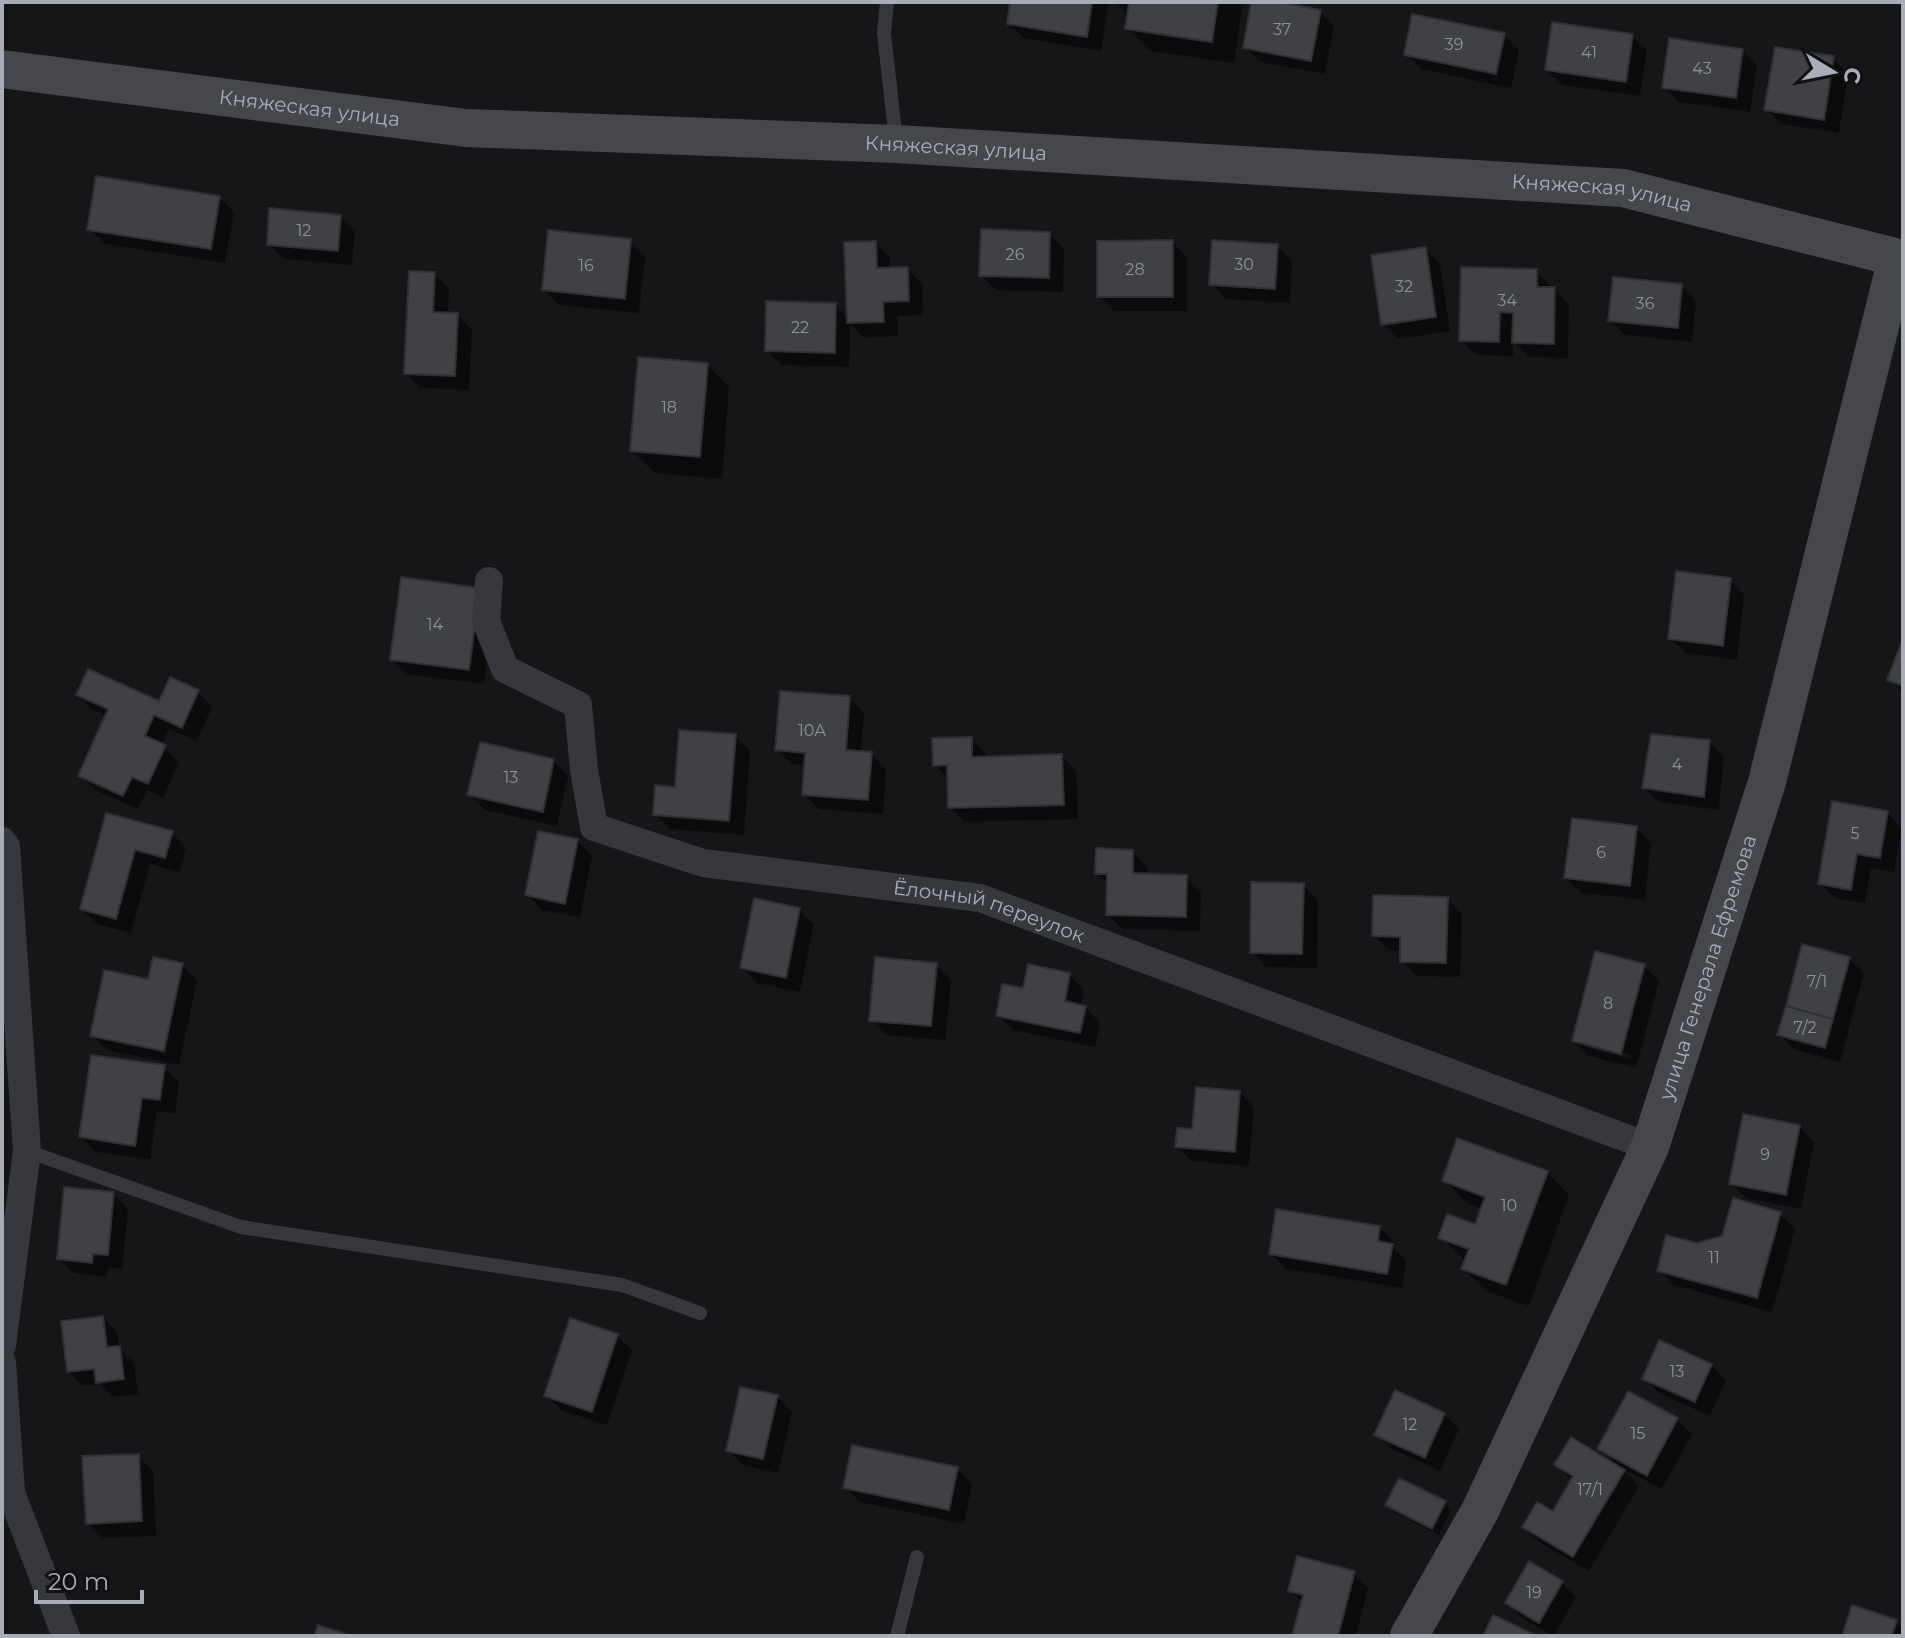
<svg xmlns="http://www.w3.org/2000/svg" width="1905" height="1638" font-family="Montserrat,sans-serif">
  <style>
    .shadow { fill: #0007; fill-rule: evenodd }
    .building { fill: #404145; stroke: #303034; stroke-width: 2 }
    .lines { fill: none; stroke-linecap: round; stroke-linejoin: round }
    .lane { stroke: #37383d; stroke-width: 14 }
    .street { stroke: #37383d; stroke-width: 28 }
    .secondary { stroke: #45474d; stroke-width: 38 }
    .labels { text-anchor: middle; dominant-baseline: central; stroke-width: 7; stroke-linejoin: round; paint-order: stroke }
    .number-label { font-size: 16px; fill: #8e929b }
    .street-label { font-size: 20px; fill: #a8adb8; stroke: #111113 }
  </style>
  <rect width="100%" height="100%" fill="#161618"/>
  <path class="shadow" d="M1012,2H1109L1101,51L1024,38L1009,24Z
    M1115,2H1236L1242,7L1234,63L1150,51L1127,28L1129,16Z
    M1253,2H1269L1320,12L1334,26L1325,74L1260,62L1245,47Z
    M1504,35L1519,50L1511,88L1421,69L1406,54Z
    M1632,36L1647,50L1640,96L1562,85L1547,70Z
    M1742,50L1757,65L1750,112L1679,102L1664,87Z
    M1833,58L1848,73L1839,133L1781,124L1766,109Z
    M219,197L234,212L225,263L105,244L90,229Z
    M340,217L355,232L352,265L284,259L269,244Z
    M1049,234L1064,249L1063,292L996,290L981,275Z
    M630,241L645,256L639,313L559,305L544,290Z
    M1172,242L1187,257V311H1114L1099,296Z
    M875,243L890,258V270L907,269L922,284L923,315L897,316L898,336L864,338L850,323L849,367L781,365L767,350L835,305L849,319Z
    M1277,246L1292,261L1290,303L1226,299L1211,284Z
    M1425,249L1440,264L1450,331L1398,339L1383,324Z
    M1536,271L1551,286V289H1554L1569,304L1568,358L1529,357L1513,341V356L1476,355L1461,340Z
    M434,274L449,288L448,315H457L472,330L469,390L420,388L406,373Z
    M1681,286L1696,301L1692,342L1625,335L1610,320Z
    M707,365L729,387L722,479L655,473L632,451Z
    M1730,580L1744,595L1737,660L1685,653L1670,638Z
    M494,605L484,684L407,674L392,659Z
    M1903,643V693L1889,679Z
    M198,692L212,707L197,741L169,729L161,746L179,762L163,798L147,790L138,809L95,790L81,775L107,716L93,710L78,695L160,704Z
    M849,698L864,713L861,753L871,754L886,769L883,814L819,809L804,794L806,766L792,764L777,750Z
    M735,736L750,751L744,835L670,829L655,814L676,789Z
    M971,739L986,754V758L1062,756L1076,771L1078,819L965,822L950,807L949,779L935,765Z
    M1709,742L1724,757L1719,810L1659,802L1644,788Z
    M553,761L568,776L557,826L485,810L470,795Z
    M1887,813L1902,828L1894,872L1871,868L1865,903L1835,898L1820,883Z
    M108,815L172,833L186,848L180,872L150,864L131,933L97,924L82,909Z
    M1636,828L1651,843L1645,900L1581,893L1566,878Z
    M577,841L592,856L580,917L542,910L527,895Z
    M1132,852L1147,867V875L1186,877L1201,892L1200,931L1122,929L1108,914L1109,885L1097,873Z
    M1303,885L1318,900L1317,968L1266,967L1252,952Z
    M1447,899L1462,914L1460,977L1417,976L1402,961V951L1389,950L1374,936Z
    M799,910L814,924L800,992L757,983L742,968Z
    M1849,958L1864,973L1840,1062L1794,1049L1780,1035Z
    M182,965L197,980L179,1065L107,1050L92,1035L150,981Z
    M936,965L951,980L945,1040L886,1035L871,1020Z
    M1644,966L1659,981L1636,1068L1589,1056L1574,1041ZM1589,1044L1632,1055L1631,1059L1589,1048Z
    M1069,975L1084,990L1081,1007L1086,1008L1100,1023L1095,1047L1013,1030L998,1015L1024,990Z
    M164,1067L179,1082L175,1114L157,1111L150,1159L96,1152L81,1137Z
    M1239,1092L1254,1107L1249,1166L1192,1161L1177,1147Z
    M1799,1127L1814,1142L1801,1209L1746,1198L1731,1183Z
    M1547,1172L1569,1195L1529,1306L1486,1291L1463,1268L1466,1261L1441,1237L1477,1226L1483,1209L1467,1203L1444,1180Z
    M113,1194L128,1209L122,1269L108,1267L107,1277L74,1273L59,1259Z
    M1780,1214L1795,1229L1772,1312L1674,1285L1659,1270L1697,1245L1723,1237Z
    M1379,1227L1394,1242L1393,1247L1406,1260L1402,1288L1286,1269L1271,1254Z
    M103,1318L118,1333L119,1348L134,1363L138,1394L112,1397L100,1384L83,1386L68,1371Z
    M617,1336L632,1350L607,1425L561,1410L546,1395Z
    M1711,1365L1726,1380L1710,1416L1659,1393L1644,1378Z
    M777,1397L792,1412L778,1473L743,1465L728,1450Z
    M1444,1414L1459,1429L1440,1471L1392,1449L1377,1435Z
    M1677,1420L1692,1434L1662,1489L1621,1468L1639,1486L1589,1571L1539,1542L1524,1527L1554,1514L1573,1481L1557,1465H1616L1600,1448Z
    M138,1456L153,1471L156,1536L103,1538L88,1523Z
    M957,1469L972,1484L964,1524L860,1502L845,1487Z
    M1444,1503L1451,1510L1439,1535L1394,1512L1387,1505Z
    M1354,1573L1368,1588L1356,1636H1295L1303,1603L1290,1590Z
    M1561,1582L1576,1597L1554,1636L1522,1618L1508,1603Z
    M1896,1622L1903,1629V1636H1844Z"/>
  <path class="building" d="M1010,2H1092L1087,37L1007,24Z
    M1129,2H1218L1212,42L1125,29Z
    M1251,2H1280L1321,10L1311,61L1243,48Z
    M1412,14L1505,33L1496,74L1404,55Z
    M1552,22L1633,34L1626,82L1545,70Z
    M1669,38L1743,49L1736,98L1662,88Z
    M1775,47L1834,56L1824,120L1764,110Z
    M96,176L220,196L211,249L87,230Z
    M269,208L341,215L338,251L267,245Z
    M981,229L1050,232L1049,278L979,276Z
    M548,230L631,239L625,299L542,290Z
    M1173,240V297H1097V241Z
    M1212,240L1278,244L1275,289L1209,285Z
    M876,241L877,268L908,267L909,301L883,302L884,322L847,323L844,242Z
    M1426,247L1436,317L1381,325L1371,255Z
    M1461,267L1537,269V287H1555L1554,344L1512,343L1513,313L1500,312L1499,342L1459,341Z
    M409,271L435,272L433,312L458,313L455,376L404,374Z
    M1613,277L1682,284L1678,328L1608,321Z
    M766,301L836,303L835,353L765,351Z
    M638,357L708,363L700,457L630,451Z
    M1676,571L1731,578L1723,646L1668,639Z
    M401,577L480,588L469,670L390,660Z
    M1903,638V686L1887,680Z
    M88,669L159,701L170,677L199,690L182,728L154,715L145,736L166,745L148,784L132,777L123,796L78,776L108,709L76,695Z
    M780,691L850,696L846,750L872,752L868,800L802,795L805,753L775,750Z
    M679,730L736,734L729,821L653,815L655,785L675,787Z
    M1651,734L1710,740L1704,797L1642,788Z
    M972,737V757L1062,754L1064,805L948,808L947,765L933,766L932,738Z
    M480,742L554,759L543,812L467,795Z
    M1832,801L1888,811L1880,858L1857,854L1851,890L1818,884Z
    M106,813L173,831L165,858L135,850L116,919L80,909Z
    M1572,818L1637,826L1630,886L1564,878Z
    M538,831L578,839L565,904L525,895Z
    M1096,848L1133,850V873L1187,875L1186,917L1106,915L1107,874H1095Z
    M1251,882L1304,883L1302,954L1250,953Z
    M1373,895L1448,897L1446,963L1400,962V937L1372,936Z
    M754,898L800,908L786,978L740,968Z
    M1802,944L1850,957L1833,1019L1786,1006Z
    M1595,951L1645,964L1621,1054L1572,1041Z
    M153,957L183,963L164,1051L90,1036L104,970L148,979Z
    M875,957L937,963L931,1026L869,1021Z
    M1028,964L1070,973L1065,1001L1086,1006L1080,1033L996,1016L1002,984L1023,988Z
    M1786,1006L1833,1019L1825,1048L1777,1035Z
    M91,1055L165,1065L160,1100L142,1098L135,1146L79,1137Z
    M1196,1087L1240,1091L1235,1152L1175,1147L1177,1128L1192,1129Z
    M1743,1114L1800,1125L1786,1195L1729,1184Z
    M1457,1138L1548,1171L1506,1285L1461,1269L1469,1249L1438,1238L1447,1214L1475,1224L1485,1197L1442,1181Z
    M64,1187L114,1192L108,1255L93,1254L92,1263L57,1259Z
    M1733,1198L1781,1212L1757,1298L1657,1271L1666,1235L1697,1243L1722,1236Z
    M1276,1209L1380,1226L1378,1241L1393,1244L1387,1274L1269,1254Z
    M103,1316L107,1347L120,1346L124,1379L96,1383L94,1369L67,1372L61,1321Z
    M570,1318L618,1334L592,1412L544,1396Z
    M1659,1340L1712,1364L1695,1402L1642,1379Z
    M740,1387L778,1395L763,1459L726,1451Z
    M1395,1390L1445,1413L1425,1458L1374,1435Z
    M1628,1391L1678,1418L1647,1476L1597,1449Z
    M1571,1437L1625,1470L1573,1557L1522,1527L1537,1502L1553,1511L1573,1476L1554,1465Z
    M852,1445L958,1467L949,1510L843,1488Z
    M139,1454L142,1521L86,1524L82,1456Z
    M1399,1478L1446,1501L1432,1529L1385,1505Z
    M1297,1556L1355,1571L1338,1636H1292L1303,1595L1288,1591Z
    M1529,1561L1563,1581L1539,1623L1505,1603Z
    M1852,1605L1897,1620L1892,1636H1842Z
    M1493,1615L1529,1632L1537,1636H1483Z
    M318,1625L352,1636H314Z"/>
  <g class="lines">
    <path class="lane" d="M887,2L884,33L896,141
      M27,1151L241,1227L622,1285L700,1313
      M897,1636L917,1557"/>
    <g class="street">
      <path id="s1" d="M489,581L486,621L505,669L578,705L584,770L594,827L703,863L980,898L1650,1147"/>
      <path d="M2,841L6,846L27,1151L2,1345"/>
      <path d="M2,1362L11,1493L66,1636"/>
    </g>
    <g class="secondary">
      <path id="s2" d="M2,69L466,128L896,144L1623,188L1903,259"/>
      <path id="s3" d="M1409,1636L1480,1511L1650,1147L1767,782L1897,258"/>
    </g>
  </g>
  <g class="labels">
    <g class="number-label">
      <text x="1282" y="29">37</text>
      <text x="1454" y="44">39</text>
      <text x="1589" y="52">41</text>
      <text x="1702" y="68">43</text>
      <text x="304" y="230">12</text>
      <text x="1015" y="254">26</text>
      <text x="1244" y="264">30</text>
      <text x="586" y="265">16</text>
      <text x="1135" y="269">28</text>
      <text x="1404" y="286">32</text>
      <text x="1507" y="300">34</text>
      <text x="1645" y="303">36</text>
      <text x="800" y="327">22</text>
      <text x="669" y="407">18</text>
      <text x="435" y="624">14</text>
      <text x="812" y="730">10А</text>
      <text x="1677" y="764">4</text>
      <text x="511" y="777">13</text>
      <text x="1855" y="833">5</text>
      <text x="1601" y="852">6</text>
      <text x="1817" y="981">7/1</text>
      <text x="1608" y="1003">8</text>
      <text x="1805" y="1027">7/2</text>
      <text x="1765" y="1154">9</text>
      <text x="1509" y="1205">10</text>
      <text x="1714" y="1257">11</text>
      <text x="1677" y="1371">13</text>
      <text x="1410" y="1424">12</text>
      <text x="1638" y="1433">15</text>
      <text x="1590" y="1489">17/1</text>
      <text x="1534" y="1592">19</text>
    </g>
    <g class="street-label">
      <text stroke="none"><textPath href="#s2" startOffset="310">Княжеская улица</textPath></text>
      <text stroke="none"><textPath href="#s2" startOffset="958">Княжеская улица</textPath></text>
      <text stroke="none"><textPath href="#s2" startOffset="1606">Княжеская улица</textPath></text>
      <text stroke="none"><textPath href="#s1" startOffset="702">Ёлочный переулок</textPath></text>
      <text stroke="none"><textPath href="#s3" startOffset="734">улица Генерала Ефремова</textPath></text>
    </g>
  </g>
  <rect width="1905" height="1638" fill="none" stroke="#a8adb8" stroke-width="8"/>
  <g transform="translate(1833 72) rotate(100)" stroke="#111113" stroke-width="6" paint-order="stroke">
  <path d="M0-6L14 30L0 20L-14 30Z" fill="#a8adb8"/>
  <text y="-12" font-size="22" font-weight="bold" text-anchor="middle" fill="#a8adb8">С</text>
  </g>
  <path d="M36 1590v12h106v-12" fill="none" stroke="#a8adb8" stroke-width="4"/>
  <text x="48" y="1590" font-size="24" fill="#a8adb8" stroke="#111113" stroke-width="6" paint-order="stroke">20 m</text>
</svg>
